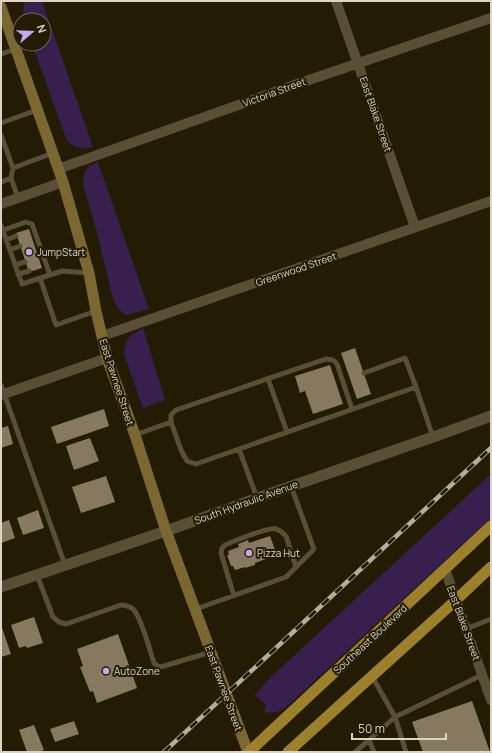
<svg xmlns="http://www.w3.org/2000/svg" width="492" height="753" font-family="Manrope,sans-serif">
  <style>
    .green { fill: #37204e }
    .building { fill: #857a60 }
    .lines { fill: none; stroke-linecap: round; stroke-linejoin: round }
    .service { stroke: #594e36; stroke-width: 5 }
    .minor { stroke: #594e36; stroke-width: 10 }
    .tertiary { stroke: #594e36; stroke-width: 11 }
    .secondary { stroke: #7b6731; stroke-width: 11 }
    .primary { stroke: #9d802c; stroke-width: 11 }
    .rail-casing { stroke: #b3ad9c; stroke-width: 4.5 }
    .rail { stroke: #241b04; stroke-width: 3; stroke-dasharray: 9; stroke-linecap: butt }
    .poi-dot { fill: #c8a6ef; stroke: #241b04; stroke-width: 1.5 }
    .labels { text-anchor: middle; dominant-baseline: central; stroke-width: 4; stroke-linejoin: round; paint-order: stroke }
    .street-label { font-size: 10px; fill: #dad5c6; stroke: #241b04 }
    .poi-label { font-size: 10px; fill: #dad5c6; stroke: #241b04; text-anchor: start }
  </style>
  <rect width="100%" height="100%" fill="#241b04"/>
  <path class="green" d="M26,1H42L93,147C80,149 77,149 67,141L32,44H44V20H24C23,14 22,6 26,1Z
    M98,162L149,309L134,313L126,315L118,309L113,299L96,229L84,188L83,180L84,174L88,167Z
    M143,328L165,400L143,408L124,354C126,337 129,336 143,328Z
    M491,474V518L284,709C277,712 272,714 264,712L266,705L255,695L272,676Z"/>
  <path class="building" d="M29,229L42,268L29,272L16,233Z
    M355,348L371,394L357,399L341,353Z
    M330,365L343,404L313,414L305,391L300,393L295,376Z
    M104,409L109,426L57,444L51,427Z
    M8,426L13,444L1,448V428Z
    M90,438L99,461L74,470L66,446Z
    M106,476L115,502L81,513L72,487Z
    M38,510L44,528L23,535L17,518Z
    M9,520L15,538L1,543V523Z
    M270,536L277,555L255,563V565L245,568V567L235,570L233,566H231L227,555H229L228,551L239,547L238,544L248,540L249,543Z
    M34,617L43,643L27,648L26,646L19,648L11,625Z
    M1,625L11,654L1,657Z
    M118,634L137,688L97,703L93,691L90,692L80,667L83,666L77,649Z
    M472,701L490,752H423L412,722Z
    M74,721L79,734L55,742L50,729Z
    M34,725L44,750L39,752H27L19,730Z"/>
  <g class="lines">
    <path class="service" d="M1,54L16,49
      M1,123L37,110
      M1,135L13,168L53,153
      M11,178L18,198
      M1,182L11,178L13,168
      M1,225L22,284L62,271L89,273
      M1,231L26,222L32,224L50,275
      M6,240L16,236
      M10,250L20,246
      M15,265L25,262
      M18,274L29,271
      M40,278L56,325L96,311
      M364,373L405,358L416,387
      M268,379L287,432
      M1,385L65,565
      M171,422L181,450L187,461L196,464L239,449L257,498
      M135,435L171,422V415L176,410L326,359L333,360L337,364L352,409
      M239,449L416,387L433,437
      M37,575L53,617L59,622L66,624L121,605C125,605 129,606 133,609C141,616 150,651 154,663L159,667L164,666L211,652
      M234,596L221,553L222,548L225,545C234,541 268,527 276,529C280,530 283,533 286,536L296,567
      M196,609L286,577L314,549L291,486
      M466,629L491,619
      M372,676L395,717L482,675
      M369,740L395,717L406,752
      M355,752L369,740L374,752"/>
    <path class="minor" d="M336,1L415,227
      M58,169L303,82L491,18
      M1,204L63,182
      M102,336L491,201
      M1,395L107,358
      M445,569L491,700"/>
    <path class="tertiary" d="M1,587L166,531L266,495L436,436L491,416"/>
    <path class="secondary" d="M1,7L63,182L89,273L96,311L107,358L135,435L166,531L248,752"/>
    <path class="primary" d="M249,752L491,526
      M288,752L455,601L491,567"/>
    <g class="rail-casing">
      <path id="rail" d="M164,752L491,448"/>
    </g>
    <use href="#rail" class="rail"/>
  </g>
  <g class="poi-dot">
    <circle cx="29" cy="252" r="4"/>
    <circle cx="249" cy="553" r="4"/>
    <circle cx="106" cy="671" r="4"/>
  </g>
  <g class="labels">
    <g class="street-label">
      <text transform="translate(274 92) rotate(-20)">Victoria Street</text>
      <text transform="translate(376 114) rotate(71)">East Blake Street</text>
      <text transform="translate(296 269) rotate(-19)">Greenwood Street</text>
      <text transform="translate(117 382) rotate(72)">East Pawnee Street</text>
      <text transform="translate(246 502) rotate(-20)">South Hydraulic Avenue</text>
      <text transform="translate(464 623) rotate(70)">East Blake Street</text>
      <text transform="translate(370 639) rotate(-43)">Southeast Boulevard</text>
      <text transform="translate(224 688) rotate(70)">East Pawnee Street</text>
    </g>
    <g class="poi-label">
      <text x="37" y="252">JumpStart</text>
      <text x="257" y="553">Pizza Hut</text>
      <text x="114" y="671">AutoZone</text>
    </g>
  </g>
  <rect width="492" height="753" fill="none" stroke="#dad5c6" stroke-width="4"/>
  <g transform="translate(32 32) rotate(71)"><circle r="19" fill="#241b04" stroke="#6d6552"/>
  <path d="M0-3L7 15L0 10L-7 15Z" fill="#c8a6ef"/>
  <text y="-6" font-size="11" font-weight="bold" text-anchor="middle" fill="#dad5c6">N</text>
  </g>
  <path d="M352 733v6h94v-6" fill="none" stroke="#dad5c6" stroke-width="2"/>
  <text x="358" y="733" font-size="12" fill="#dad5c6" stroke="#241b04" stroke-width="3" paint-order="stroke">50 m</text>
</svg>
